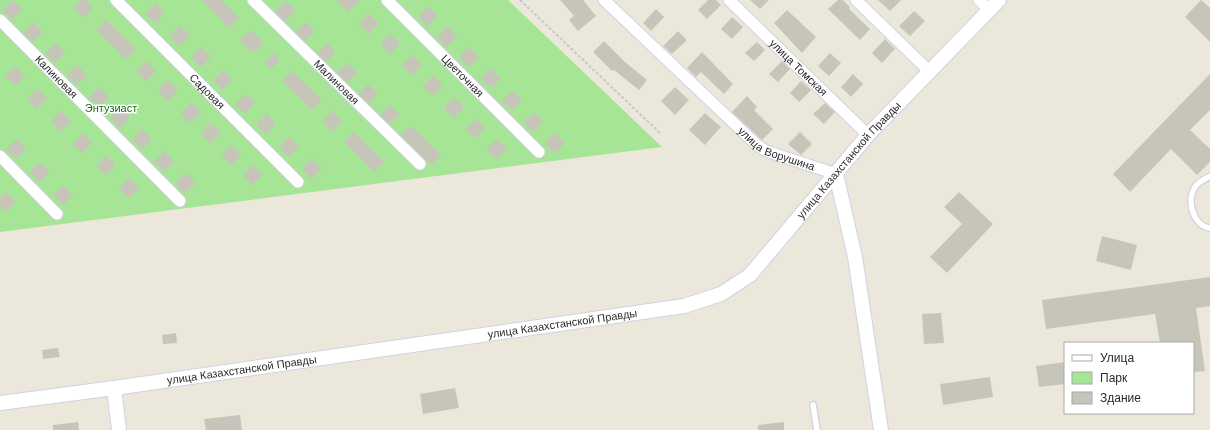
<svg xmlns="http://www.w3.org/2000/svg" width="1210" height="430" font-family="Arial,sans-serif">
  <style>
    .green { fill: #a7e596 }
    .building { fill: #c7c5ba }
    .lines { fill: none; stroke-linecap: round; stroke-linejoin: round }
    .service-casing { stroke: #d0d2e3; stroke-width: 8 }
    .minor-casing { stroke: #d0d2e3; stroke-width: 13 }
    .tertiary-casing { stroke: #d0d2e3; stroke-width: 16 }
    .path { stroke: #c8c8c8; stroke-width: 2; stroke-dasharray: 3 2; stroke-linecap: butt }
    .service { stroke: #fff; stroke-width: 5.5 }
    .minor { stroke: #fff; stroke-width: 11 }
    .tertiary { stroke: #fff; stroke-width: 14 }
    .labels { text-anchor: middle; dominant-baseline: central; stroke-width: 3; stroke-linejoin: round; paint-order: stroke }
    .street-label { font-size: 11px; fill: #2a2a2a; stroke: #fff }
    .park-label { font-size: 11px; fill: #1e6918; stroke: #fff }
  </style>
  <rect width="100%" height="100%" fill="#ece7db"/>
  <path class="green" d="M0,0H508L662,147L0,232Z"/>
  <path class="building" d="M13,0L22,10L12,20L2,10Z
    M81,0H86L93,7L83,18L73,8Z
    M201,0H221L239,18L229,28Z
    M336,0H360L348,12Z
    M560,0H583L596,16L578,31L569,20L574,16Z
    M708,0H716L721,5L707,19L698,10Z
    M750,0H769L760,9Z
    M838,0H843L850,7L849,9L870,29L860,40L828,9Z
    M878,0H901L890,11Z
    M1201,0L1210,8V42L1185,17Z
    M286,1L295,11L285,21L275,11Z
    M155,3L165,13L155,23L145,14Z
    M428,6L438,15L427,26L418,16Z
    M656,9L664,17L651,31L643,23Z
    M787,10L816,37L802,53L774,23Z
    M914,11L925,21L910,36L899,26Z
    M369,14L379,23L369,34L359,24Z
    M732,17L743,27L732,39L721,29Z
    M106,20L136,49L126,59L96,30Z
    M33,22L43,32L33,42L23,33Z
    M306,22L315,31L305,41L295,32Z
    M180,26L190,36L179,46L170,36Z
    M448,27L457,37L447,47L437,37Z
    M251,30L263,43L253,53L240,40Z
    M678,31L687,40L672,54L663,46Z
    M390,34L400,44L390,54L380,44Z
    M885,39L895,49L882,63L872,53Z
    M604,41L625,62L647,80L639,90L614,70L612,71L593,52Z
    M757,42L765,50L754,61L745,53Z
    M56,43L65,53L55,63L45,53Z
    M327,43L336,52L326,62L317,53Z
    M201,47L211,57L201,67L191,58Z
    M469,47L479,57L469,67L459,57Z
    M702,52L733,84L724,94L701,72L696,77L687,68Z
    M274,53L280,60L270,70L264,63Z
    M830,53L841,63L829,76L818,66Z
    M413,55L422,65L412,75L402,65Z
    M147,61L156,71L146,81L136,71Z
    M782,61L790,69L778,82L769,74Z
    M347,63L357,73L347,83L337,73Z
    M77,65L87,75L76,85L67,75Z
    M15,66L25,76L15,86L5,76Z
    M491,68L501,78L491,88L481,79Z
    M223,70L232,80L222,90L213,80Z
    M292,71L322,100L312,110L282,81Z
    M853,74L863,84L851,97L841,87Z
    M1210,74V110L1190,130L1210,149V162L1197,175L1171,149L1130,192L1113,174Z
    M433,76L443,86L432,96L423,86Z
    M168,80L178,90L168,101L158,91Z
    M801,81L811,90L799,102L790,93Z
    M368,84L378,94L368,103L358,94Z
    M99,87L109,97L99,107L89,97Z
    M675,87L689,100L675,115L661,101Z
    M37,89L47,98L37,109L27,99Z
    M513,91L522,100L512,111L502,101Z
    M246,94L255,103L245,114L235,104Z
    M747,96L757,107L754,110L773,129L762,140L732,112Z
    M454,98L464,107L454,118L444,108Z
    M191,103L201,112L190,123L181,113Z
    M825,103L835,112L824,124L813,114Z
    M390,105L400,114L390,124L380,115Z
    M120,108L130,117L120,128L110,118Z
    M61,111L71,121L61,131L51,121Z
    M333,111L342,121L332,131L322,121Z
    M534,112L543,122L533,132L523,123Z
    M705,113L721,127L705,145L689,130Z
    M267,114L276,124L266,134L256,124Z
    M476,119L485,128L475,138L465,129Z
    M211,123L221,133L210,143L201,133Z
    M411,126L441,155L431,165L401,135Z
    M142,129L152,139L142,149L132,139Z
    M354,132L384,162L374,172L344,142Z
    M800,132L812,144L801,155L788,144Z
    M83,133L93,143L82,153L72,144Z
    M555,133L565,143L555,153L545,143Z
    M289,137L299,147L288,157L279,147Z
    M17,139L26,149L16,159L6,149Z
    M497,139L507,149L496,159L486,149Z
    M232,145L241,155L231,165L221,155Z
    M164,151L174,161L164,171L154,162Z
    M106,155L116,165L106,175L96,166Z
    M312,159L322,169L311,179L302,169Z
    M40,162L50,172L40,182L30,172Z
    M253,165L263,175L252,185L243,175Z
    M186,173L195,182L185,193L175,183Z
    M129,178L139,188L129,198L119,188Z
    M63,185L73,195L63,205L53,195Z
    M6,192L16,202L5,212L0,206V198Z
    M959,192L993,224L947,273L930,257L962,224L944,207Z
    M1102,236L1137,245L1131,270L1096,261Z
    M1210,277V306L1196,308L1205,371L1193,372V343H1160L1155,314L1046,329L1042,300Z
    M941,313L944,343L924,344L922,314Z
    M176,333L177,343L163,344L162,335Z
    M58,348L60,357L43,359L42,350Z
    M1065,362V384L1039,387L1036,366Z
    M990,377L993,397L943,405L940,384Z
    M455,388L459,408L423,414L420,394Z
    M240,415L242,430H206L204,419Z
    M78,422L79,430H53V425Z
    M784,422V430H758V425Z"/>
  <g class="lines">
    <g class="service-casing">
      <path id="service" d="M1210,176C1205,179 1198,182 1195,187C1186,200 1193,226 1210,228
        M813,405L817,430"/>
    </g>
    <g class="minor-casing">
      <g id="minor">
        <path id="s1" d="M116,0L298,182"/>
        <path id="s2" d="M253,0L420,164"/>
        <path id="s3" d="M387,0L539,152"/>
        <path id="s4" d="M604,0L757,145L766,151L836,174"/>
        <path id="s5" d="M729,0L868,135"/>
        <path d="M856,0L929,71"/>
        <path d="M979,0L989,10"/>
        <path id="s6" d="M0,20L180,201"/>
        <path d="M0,156L57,214"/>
      </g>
    </g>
    <g class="tertiary-casing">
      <g id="tertiary">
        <path d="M836,174L855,257L881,430"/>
        <path d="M114,388L119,430"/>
        <path id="s7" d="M0,403L114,388L684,306L721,294L750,275L868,135L999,0"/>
      </g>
    </g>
    <path class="path" d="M520,0L661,134"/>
    <use href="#service" class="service"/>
    <use href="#minor" class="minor"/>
    <use href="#tertiary" class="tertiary"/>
  </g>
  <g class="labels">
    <g class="street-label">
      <text stroke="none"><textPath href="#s5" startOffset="97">улица Томская</textPath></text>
      <text stroke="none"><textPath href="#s6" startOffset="80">Калиновая</textPath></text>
      <text stroke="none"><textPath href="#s3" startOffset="107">Цветочная</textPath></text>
      <text stroke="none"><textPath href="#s2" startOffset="117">Малиновая</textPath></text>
      <text stroke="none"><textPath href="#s1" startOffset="129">Садовая</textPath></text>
      <text stroke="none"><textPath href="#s4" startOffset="230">улица Ворушина</textPath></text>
      <text stroke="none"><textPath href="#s7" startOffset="916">улица Казахстанской Правды</textPath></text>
      <text stroke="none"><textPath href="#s7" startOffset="568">улица Казахстанской Правды</textPath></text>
      <text stroke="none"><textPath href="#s7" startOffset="244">улица Казахстанской Правды</textPath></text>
    </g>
    <g class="park-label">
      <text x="111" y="108">Энтузиаст</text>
    </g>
  </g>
  <rect x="1064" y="342" width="130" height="72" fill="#ffffff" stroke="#aaaaaa"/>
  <rect x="1072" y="355" width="20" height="6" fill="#ffffff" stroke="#aaaaaa"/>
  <text x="1100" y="362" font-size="12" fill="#2a2a2a">Улица</text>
  <rect x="1072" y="372" width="20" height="12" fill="#a7e596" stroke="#aaaaaa"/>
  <text x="1100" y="382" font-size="12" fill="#2a2a2a">Парк</text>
  <rect x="1072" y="392" width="20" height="12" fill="#c7c5ba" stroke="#aaaaaa"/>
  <text x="1100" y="402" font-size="12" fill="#2a2a2a">Здание</text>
</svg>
